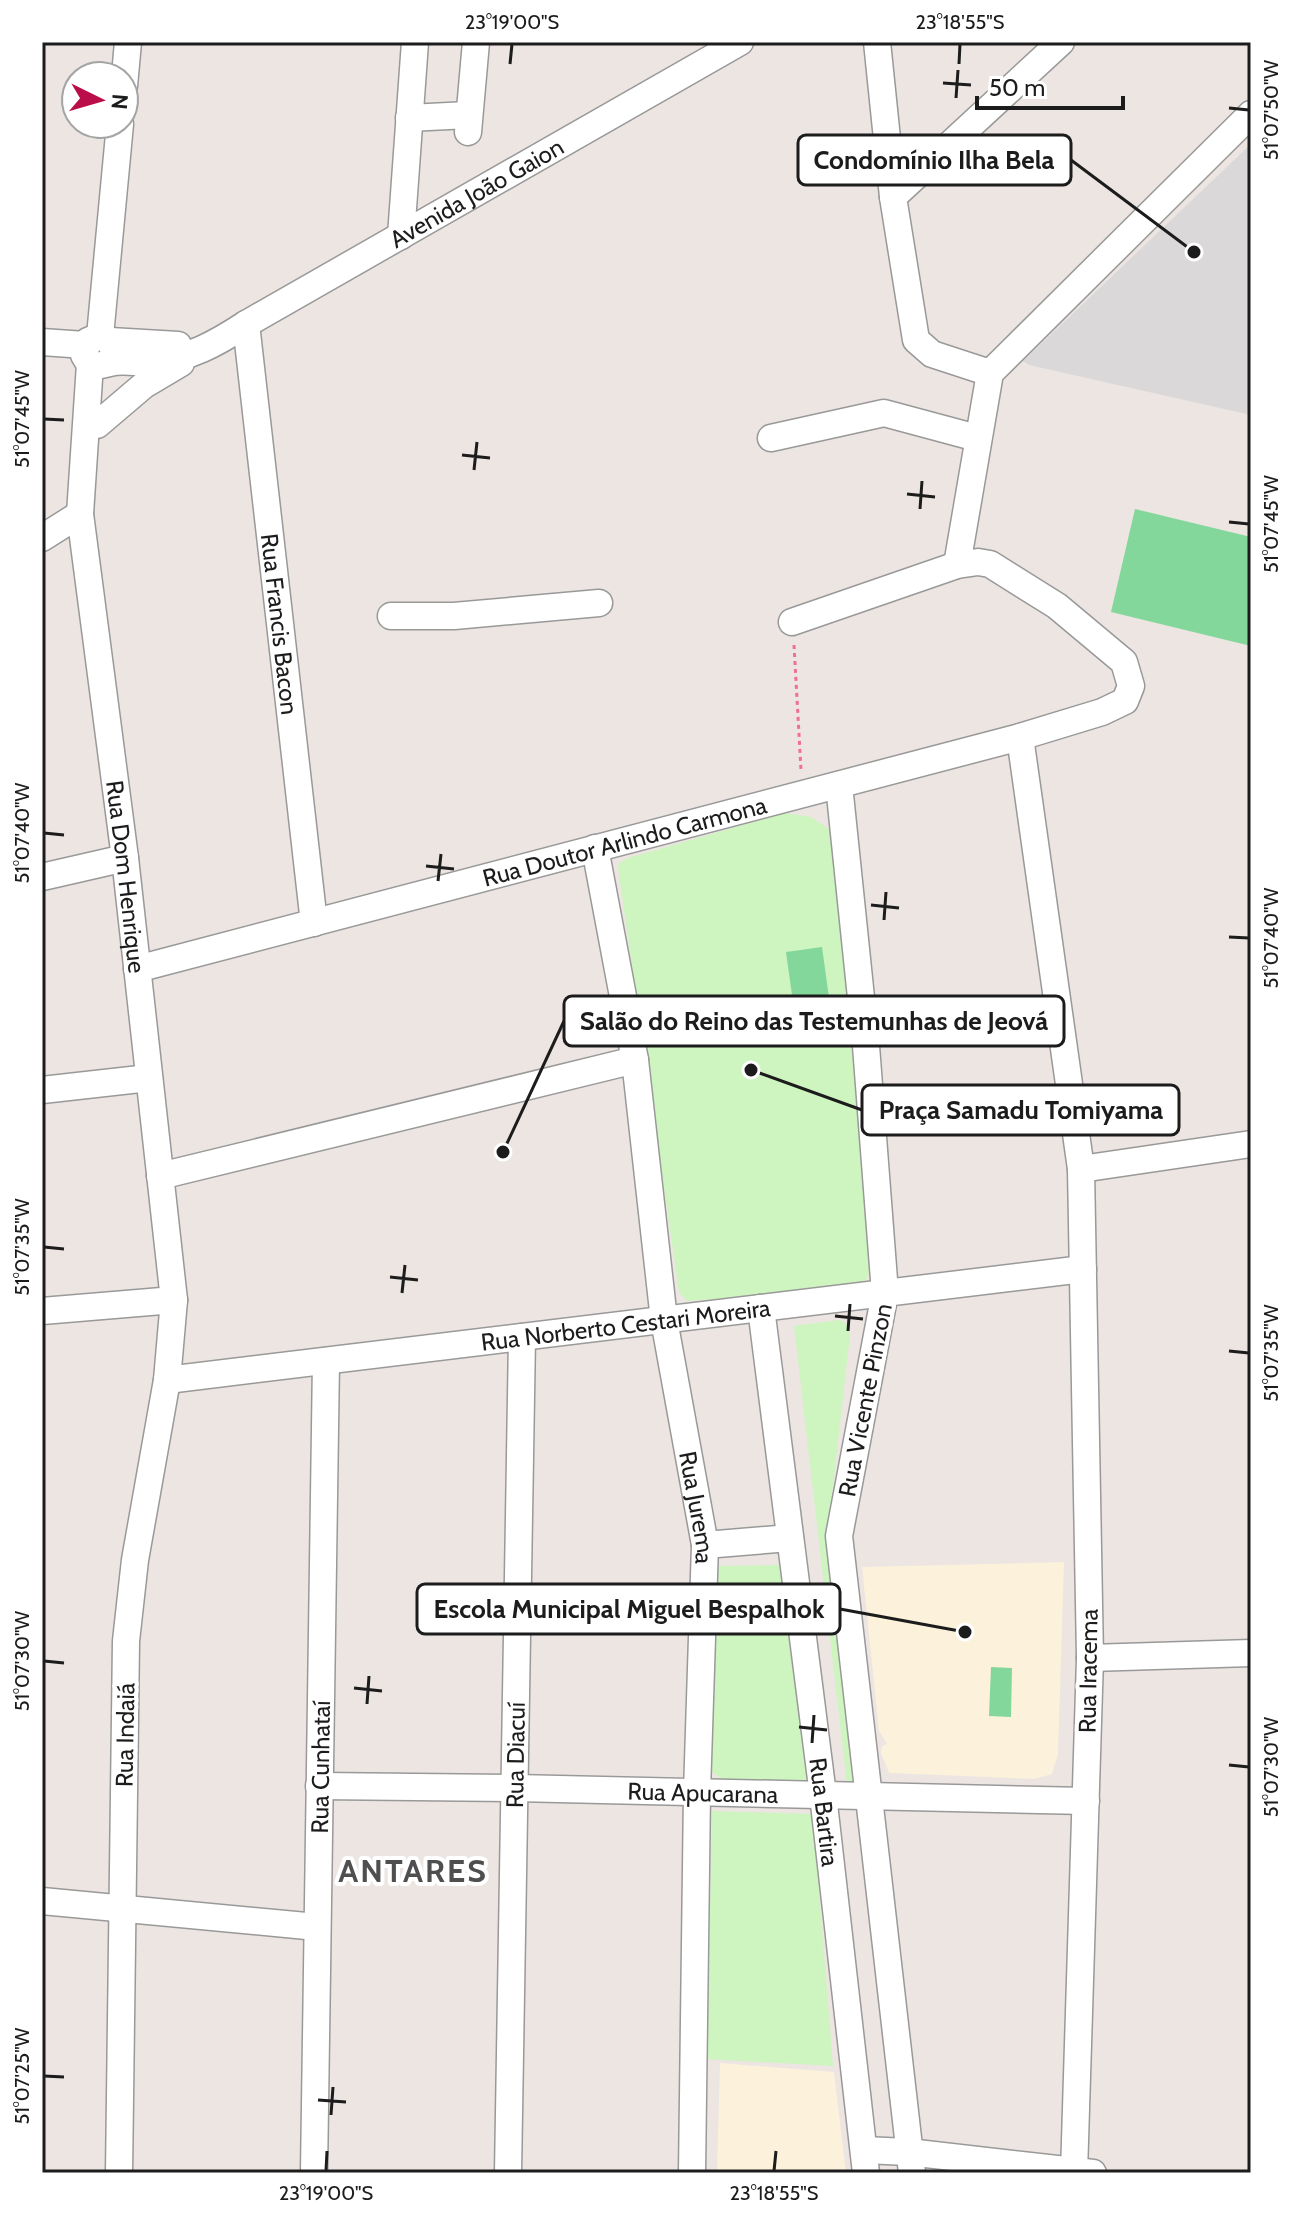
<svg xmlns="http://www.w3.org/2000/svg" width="1293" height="2215" font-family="Cabin,sans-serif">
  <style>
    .residential { fill: #dad8d9 }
    .education { fill: #fcf1db }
    .park { fill: #cef5c0 }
    .pitch { fill: #84d79a }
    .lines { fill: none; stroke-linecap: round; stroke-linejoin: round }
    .minor-casing { stroke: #999; stroke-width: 29 }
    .path { stroke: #ef708f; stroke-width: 3; stroke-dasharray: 4 4; stroke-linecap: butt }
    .minor { stroke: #fff; stroke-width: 26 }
    .ticks { fill: none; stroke: #1c1c1c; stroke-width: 3 }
    .labels { text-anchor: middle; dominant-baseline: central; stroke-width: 8; stroke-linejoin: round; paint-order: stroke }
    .street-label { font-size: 24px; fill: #1c1c1c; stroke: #fff }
    .district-label { font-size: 32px; font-weight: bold; letter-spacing: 2px; fill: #4f4f4f; stroke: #fff }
    .leader { fill: none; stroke: #1c1c1c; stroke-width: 3 }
    .callout-dot { fill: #1c1c1c; stroke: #fff; stroke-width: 3 }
    .callout { fill: #fff; stroke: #1c1c1c; stroke-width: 3 }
    .callout-label { font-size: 26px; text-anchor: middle; font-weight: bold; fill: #1c1c1c }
    .neatline { fill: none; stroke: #1c1c1c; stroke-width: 3 }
    .ticks-label { font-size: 20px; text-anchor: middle; fill: #1c1c1c }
  </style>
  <rect width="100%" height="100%" fill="#ece5e2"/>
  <path class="residential" d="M1251,144V415L1029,365L1023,361Z"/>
  <path class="education" d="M1064,1562L1058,1754L1052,1774L1034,1779L889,1773L881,1753L882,1746L887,1744L879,1731L862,1567Z
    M720,2063L834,2072L846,2173H717Z"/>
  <path class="park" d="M785,813L811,817L835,833L872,1264L865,1284L854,1289L687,1301L679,1292L618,868L619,863L628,858Z
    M839,1320L846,1323L850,1335L828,1531L855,1785H847L794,1326Z
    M783,1565L812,1785C778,1785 732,1795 707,1767L712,1566Z
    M712,1811L813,1814L833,2066L707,2059Z"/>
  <path class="pitch" d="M1135,509L1251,537V646L1111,612Z
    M822,947L832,1019L796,1024L786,952Z
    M991,1667L1012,1668L1011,1717L989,1716Z"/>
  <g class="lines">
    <g class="minor-casing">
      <g id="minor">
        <path d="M877,42L893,197L916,340L932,354L990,373"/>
        <path d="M124,86L128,42"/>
        <path d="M409,118L468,115"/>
        <path d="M468,132L476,42"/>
        <path d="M893,197L1061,42"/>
        <path d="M401,236L415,42"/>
        <path id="s1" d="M246,324L314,923"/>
        <path d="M100,336L120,124"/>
        <path d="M110,341L178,345"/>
        <path d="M42,342L85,345"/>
        <path id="s2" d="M111,362L114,351L110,341L100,336L88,341L84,355C93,373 102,363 115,362C128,360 141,364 153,362C189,359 217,343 246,324L740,42"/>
        <path id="s3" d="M90,364L80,514L125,858L174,1300L167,1380L135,1560L126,1641L119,2173"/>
        <path d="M97,425L144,385L181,363"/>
        <path d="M771,438L884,413L977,438"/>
        <path d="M42,538L80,514"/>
        <path d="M957,565L990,373L1251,114"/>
        <path d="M391,616H454L599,603"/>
        <path d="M1020,737L1081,1169L1090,1658L1074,2173"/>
        <path d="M839,785L866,1046L885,1293L839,1536L912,2173"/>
        <path id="s4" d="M595,848L635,1060L664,1320L705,1545L697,1792L692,2173"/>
        <path d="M42,877L125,858"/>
        <path id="s5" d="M137,969L1020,737L1102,712L1125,701L1131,686L1124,662L1057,606L990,564L978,562L957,565L792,622"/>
        <path d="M42,1090L149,1078"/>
        <path d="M1081,1169L1251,1144"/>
        <path d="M160,1176L635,1060"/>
        <path id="s6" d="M761,1308L823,1795L866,2173"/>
        <path d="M42,1311L174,1300"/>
        <path id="s7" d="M167,1380L1083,1269"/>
        <path d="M705,1545L790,1538"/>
        <path d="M1090,1658L1251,1653"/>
        <path id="s8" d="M319,1786L515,1788L1086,1801"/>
        <path d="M42,1901L317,1927"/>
        <path d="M864,2150L908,2152L1093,2173"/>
        <path id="s9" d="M314,2173L326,1361"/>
        <path id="s10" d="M508,2173L522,1337"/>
      </g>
    </g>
    <path class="path" d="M794,645L801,770"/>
    <use href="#minor" class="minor"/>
  </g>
  <path class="ticks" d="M510,64L512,44M959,64L960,44M943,83L971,85M956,98L958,70M1229,108L1249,110M44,419L64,420M462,455L490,458M474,470L477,442M907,494L935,497M920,509L922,481M1229,522L1249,524M44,833L64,835M426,866L454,869M438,881L441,854M871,905L899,908M884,920L886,892M1229,937L1249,938M44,1247L64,1249M390,1277L418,1280M402,1293L405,1265M835,1316L863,1319M848,1331L850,1304M1229,1351L1249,1353M44,1661L64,1663M354,1688L382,1691M367,1704L369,1676M799,1727L827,1730M812,1743L814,1715M1229,1765L1249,1767M44,2076L64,2077M318,2100L346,2102M331,2115L333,2087M326,2171L327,2151M774,2171L776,2151"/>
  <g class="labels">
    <g class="street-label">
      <text stroke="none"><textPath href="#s2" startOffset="502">Avenida João Gaion</textPath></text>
      <text stroke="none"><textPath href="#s1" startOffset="302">Rua Francis Bacon</textPath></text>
      <text stroke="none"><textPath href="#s5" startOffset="504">Rua Doutor Arlindo Carmona</textPath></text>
      <text stroke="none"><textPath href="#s3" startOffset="516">Rua Dom Henrique</textPath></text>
      <text stroke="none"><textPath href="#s7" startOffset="462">Rua Norberto Cestari Moreira</textPath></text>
      <text transform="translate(865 1400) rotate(-79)">Rua Vicente Pinzon</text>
      <text stroke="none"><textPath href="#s4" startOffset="668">Rua Jurema</textPath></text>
      <text transform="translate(1088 1671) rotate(-89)">Rua Iracema</text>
      <text transform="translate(125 1735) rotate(-89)">Rua Indaiá</text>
      <text stroke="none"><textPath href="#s10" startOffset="418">Rua Diacuí</textPath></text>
      <text stroke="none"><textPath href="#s9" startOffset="406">Rua Cunhataí</textPath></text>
      <text stroke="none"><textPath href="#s8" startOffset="384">Rua Apucarana</textPath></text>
      <text stroke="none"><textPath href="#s6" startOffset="508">Rua Bartira</textPath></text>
    </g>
    <g class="district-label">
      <text x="413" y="1870">ANTARES</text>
    </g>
  </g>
  <path class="leader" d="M1194 252L1071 160M503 1152L564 1021M751 1070L862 1110M965 1632L840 1609"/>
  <g class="callout-dot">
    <circle cx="1194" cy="252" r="8"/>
    <circle cx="503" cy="1152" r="8"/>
    <circle cx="751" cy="1070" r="8"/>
    <circle cx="965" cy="1632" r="8"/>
  </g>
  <g class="callout">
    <rect x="798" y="135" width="273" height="50" rx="8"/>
    <rect x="564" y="996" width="500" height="50" rx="8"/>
    <rect x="862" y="1085" width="317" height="50" rx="8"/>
    <rect x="417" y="1584" width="423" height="50" rx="8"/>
  </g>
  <g class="callout-label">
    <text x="934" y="169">Condomínio Ilha Bela</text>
    <text x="814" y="1030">Salão do Reino das Testemunhas de Jeová</text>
    <text x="1021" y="1119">Praça Samadu Tomiyama</text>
    <text x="629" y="1618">Escola Municipal Miguel Bespalhok</text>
  </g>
  <rect width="1293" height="2215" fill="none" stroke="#ffffff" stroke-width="88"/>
  <g transform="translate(100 100) rotate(95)"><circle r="38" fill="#ffffff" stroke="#a4a4a4" stroke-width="2"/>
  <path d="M0-6L14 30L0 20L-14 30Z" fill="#b90e4a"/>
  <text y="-12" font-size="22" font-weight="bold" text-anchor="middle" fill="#1c1c1c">N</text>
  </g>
  <path d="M977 96v12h146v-12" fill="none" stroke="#1c1c1c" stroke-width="4"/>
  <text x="989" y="96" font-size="24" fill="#1c1c1c" stroke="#ffffff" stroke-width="6" paint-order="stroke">50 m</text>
  <rect x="44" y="44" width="1205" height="2127" class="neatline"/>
  <g class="ticks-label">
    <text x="512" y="29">23°19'00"S</text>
    <text x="960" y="29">23°18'55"S</text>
    <text transform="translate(1271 110) rotate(-90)" y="7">51°07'50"W</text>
    <text transform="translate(22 419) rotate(-90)" y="7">51°07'45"W</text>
    <text transform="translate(1271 524) rotate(-90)" y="7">51°07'45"W</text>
    <text transform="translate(22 833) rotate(-90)" y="7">51°07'40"W</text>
    <text transform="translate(1271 938) rotate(-90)" y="7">51°07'40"W</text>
    <text transform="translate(22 1247) rotate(-90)" y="7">51°07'35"W</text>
    <text transform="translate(1271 1353) rotate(-90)" y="7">51°07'35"W</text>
    <text transform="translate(22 1661) rotate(-90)" y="7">51°07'30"W</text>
    <text transform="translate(1271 1767) rotate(-90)" y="7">51°07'30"W</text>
    <text transform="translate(22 2076) rotate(-90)" y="7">51°07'25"W</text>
    <text x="326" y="2200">23°19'00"S</text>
    <text x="774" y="2200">23°18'55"S</text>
  </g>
</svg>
